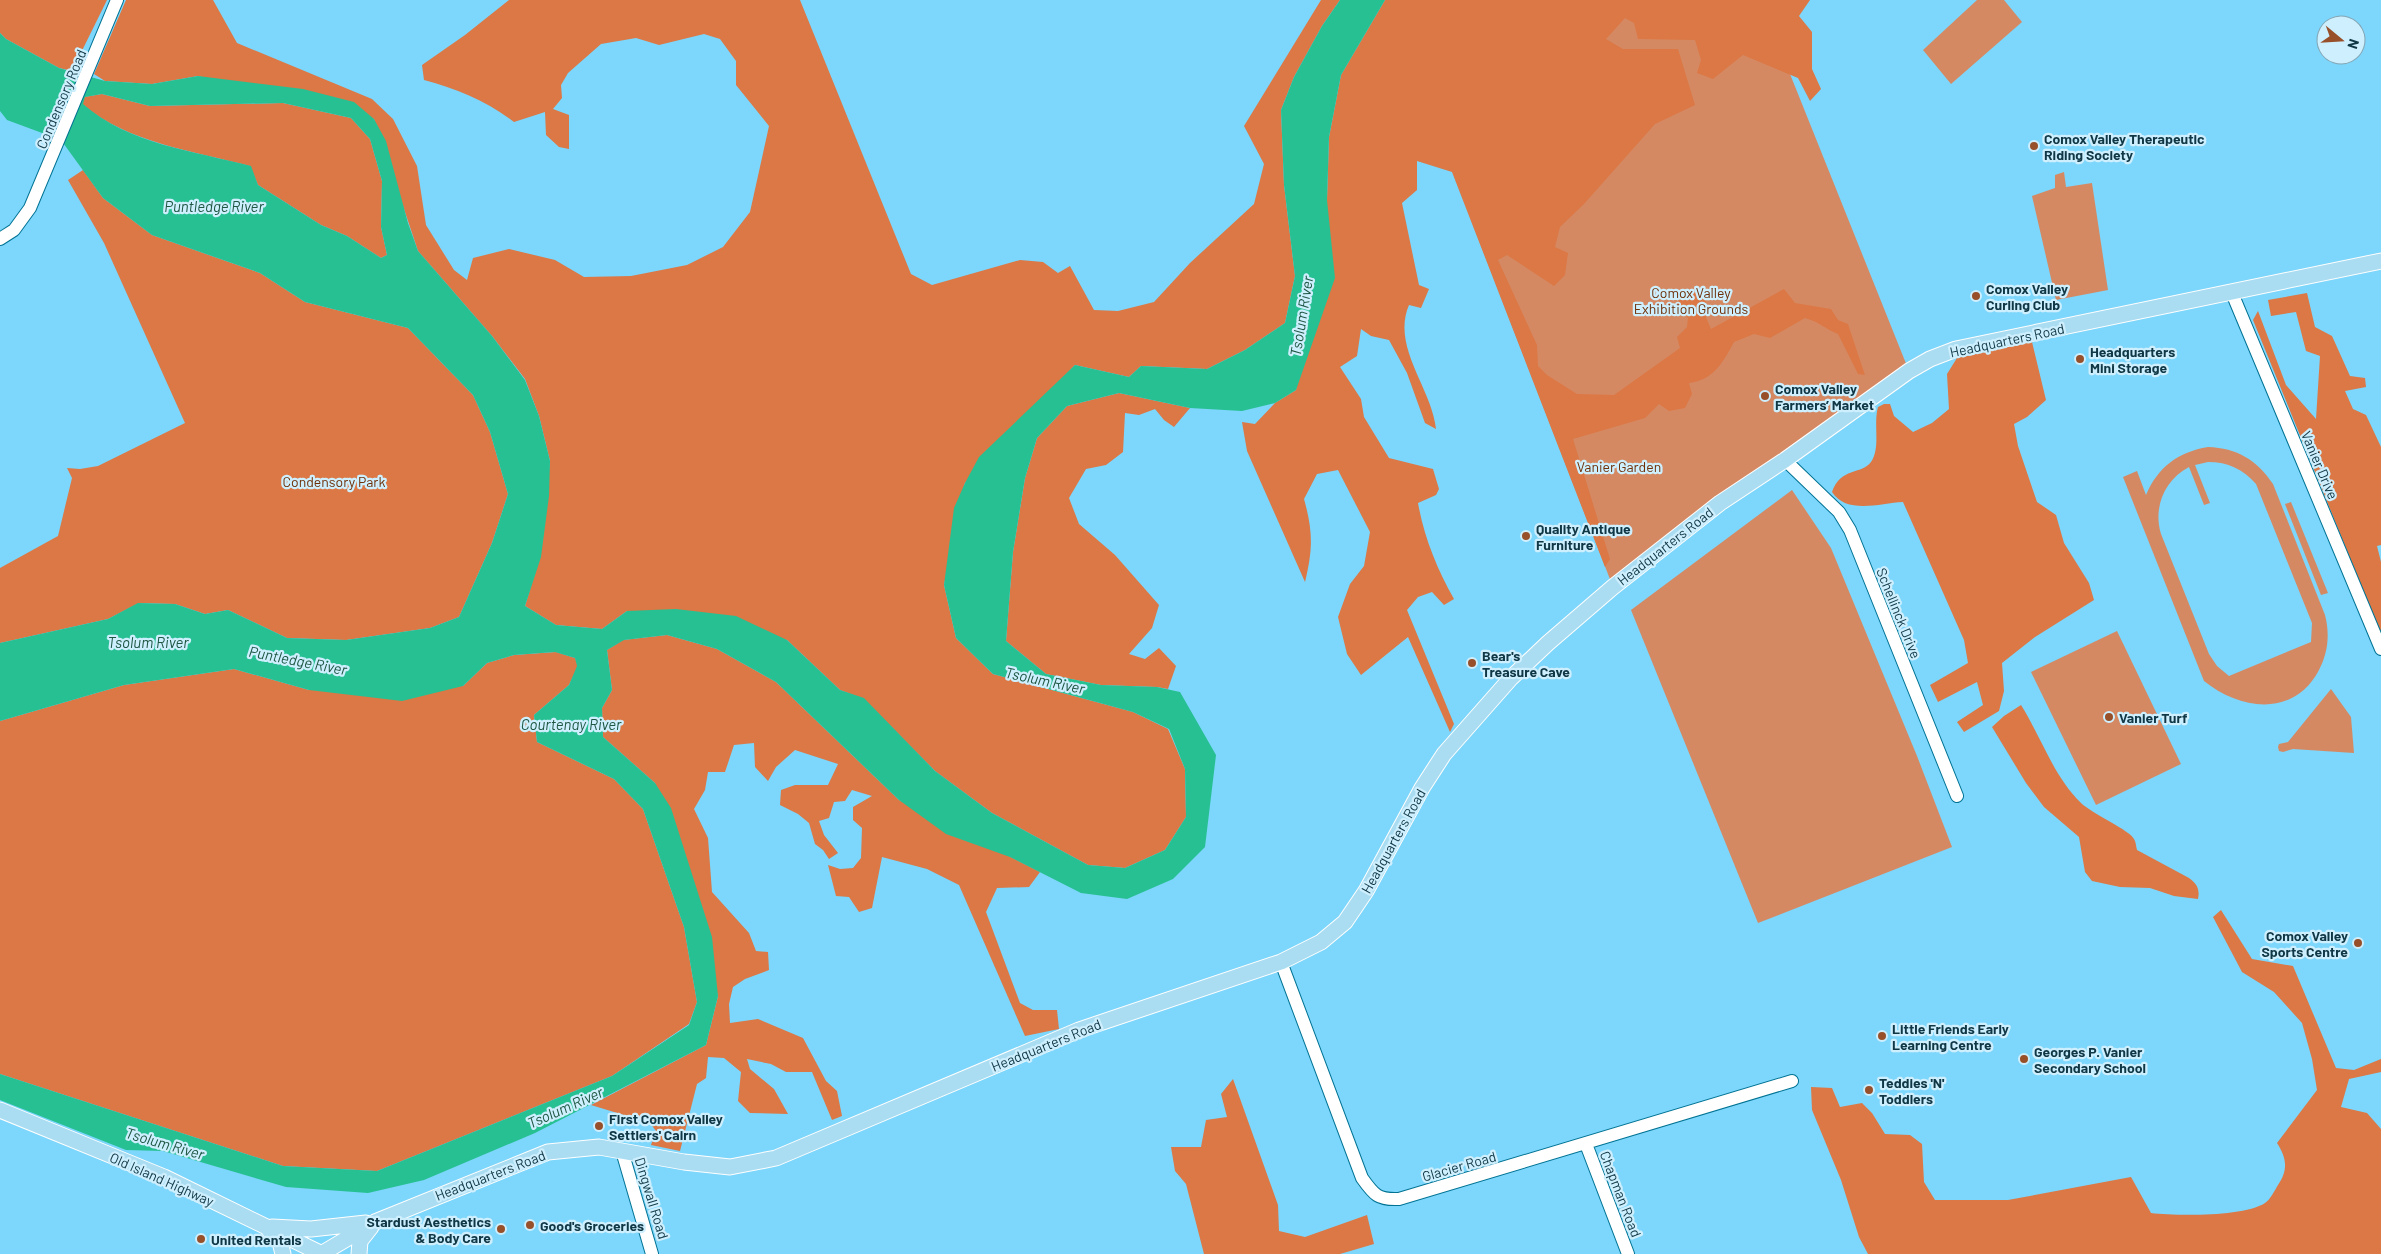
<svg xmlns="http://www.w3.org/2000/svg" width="2381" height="1254" font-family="Barlow,sans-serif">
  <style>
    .green { fill: #d58963; fill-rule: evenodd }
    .forest { fill: #db7845 }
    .water { fill: #27c092; fill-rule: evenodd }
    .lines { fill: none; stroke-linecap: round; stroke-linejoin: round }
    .minor-casing { stroke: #007394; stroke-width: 14 }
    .major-casing { stroke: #fff; stroke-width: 17 }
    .minor { stroke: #fff; stroke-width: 12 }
    .major { stroke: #aaddf2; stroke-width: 15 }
    .poi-dot { fill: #97502a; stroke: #ceeffe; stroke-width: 2 }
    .labels { text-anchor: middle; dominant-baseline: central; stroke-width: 4.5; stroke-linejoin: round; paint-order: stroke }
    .street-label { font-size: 14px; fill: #103745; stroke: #ceeffe }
    .poi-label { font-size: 14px; font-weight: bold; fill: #103745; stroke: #ceeffe; text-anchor: start }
    .park-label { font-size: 14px; fill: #6e2f07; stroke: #ceeffe }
    .water-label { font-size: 15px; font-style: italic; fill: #1e5642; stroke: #ceeffe }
  </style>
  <rect width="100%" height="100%" fill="#7dd6fb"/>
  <path class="green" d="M1386,0L1762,4L1909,371L1613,587Z
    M1977,0H2004L2022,22L1951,84L1923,50Z
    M2064,172L2066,187L2092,183L2108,290L2056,300L2032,196L2055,188V175Z
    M2208,447C2237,448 2257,460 2273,484L2325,615C2330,634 2328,653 2319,670C2294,718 2240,710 2204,681L2123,477L2137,471L2146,495C2158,467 2178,452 2208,447ZM2208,462C2228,462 2243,469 2256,484L2312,623L2311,642L2229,676L2217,666L2209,654L2161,534C2153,508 2164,480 2189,467L2204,505L2210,503L2195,465Z
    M1792,490L1831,548L1917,756L1952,847L1758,923L1631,610Z
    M2291,502L2328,593L2321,595L2285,504Z
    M2117,631L2181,764L2096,805L2031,672Z
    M2331,689L2351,717L2354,753L2293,749L2283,752L2279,751L2278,747L2279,744L2288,742Z"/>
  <path class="forest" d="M0,0H107L72,71L59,68L6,39L0,33Z
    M126,0H213L237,43L372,99L393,119L417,166L426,225L454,270L467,280L473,258L509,249L555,260L584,277L631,276L687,265L723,247L750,212L769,126L736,85V61L720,39L704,34L659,45L636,38L601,44L568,73L561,85L562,98L553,109L569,115V149L559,147L546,135L545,112L514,122C487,101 457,89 424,80L422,65L465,35L509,0H800L911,274L932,285L1020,260L1043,262L1058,273L1070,266L1094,310L1118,311L1154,302L1190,263L1254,204L1264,164L1244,126L1321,0H1340L1322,26L1294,77L1281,110L1284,185L1295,276L1285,323L1245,350L1207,369L1141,366L1129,377L1075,365L965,483L963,489L944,585L956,638L993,674L1133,712L1168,729L1185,769L1186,817L1165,850L1125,868L1088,865L992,813L935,771L864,699L840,690L787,640L627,611L602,629L556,625L525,606L540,557L550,461L539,416L525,379L492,336L418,251L374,119L198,76L152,84L105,81L94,74Z
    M1385,0H1810L1799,16L1812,32V69L1821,89L1810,101L1798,78L1743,55L1713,79L1697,73L1701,60L1695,40L1638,39L1634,23L1625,18L1606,39L1623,49H1678L1695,105L1655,124L1584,204L1560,227L1555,247L1568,253L1565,275L1554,286L1507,255L1498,260L1537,345L1538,366L1547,375L1577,394L1614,395L1680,348L1677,337L1687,327L1688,318L1676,304L1682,296L1696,291L1706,301L1705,315L1711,329L1784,289L1795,303L1831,309L1838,320L1848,324L1865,375L1858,374L1838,334C1825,329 1820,322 1805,318L1770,338L1754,334L1734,342C1723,362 1714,380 1689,383L1692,394L1685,408L1669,411L1659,404L1645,418L1573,439L1610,559L1605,567L1452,172L1417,161V190L1402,203L1419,285L1429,289L1421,308L1409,305C1391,347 1432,388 1436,429L1425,423L1407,373L1389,340L1371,336L1361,329L1357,356L1340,367L1361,399L1364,417L1389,458L1433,469L1439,489L1436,495L1418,503C1424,537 1437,569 1454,599L1444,605L1432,592L1418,597L1407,610L1454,724L1450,732L1408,637L1361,675L1347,654L1338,617L1350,584L1364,566L1370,532L1338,470L1317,474L1304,499C1313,531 1313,549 1305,582L1247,451L1242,422L1255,424L1275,403L1296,390L1327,200L1329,137L1341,75Z
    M102,94L150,106L283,103L351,118L370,139L382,181L381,227L387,255L381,258L347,236L321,225L258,185L250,166C193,151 128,143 82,104L84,97Z
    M83,170L103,198L152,235L260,273L305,302L408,328L473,395L490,432L508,494L492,543L459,617L430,628L346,640L287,638L228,610L205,614L175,604L139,603L108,619L0,643V568L58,536L72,478L67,468L80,469L98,466L185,423L104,243L68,180Z
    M2307,293L2315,327L2332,336L2350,376L2365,378L2366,387L2345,391L2353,409L2366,415L2381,447V545L2377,546L2381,562V634L2253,320L2258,311L2286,385L2316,419L2320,356L2306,351L2296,312L2271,316L2268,300Z
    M2032,342L2046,400L2027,417L2014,424L2018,446L2037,502L2056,515L2064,543L2089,583L2094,600L2035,637L2002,663L2004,691L1999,711L1964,732L1957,722L1983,705L1977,682L1938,702L1930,685L1968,663L1964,640L1903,502C1880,503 1847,515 1832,492C1841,467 1861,475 1871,462C1881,447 1873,425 1878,407L1884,404H1890L1894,416L1913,432L1932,423L1949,409L1947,374L1957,358Z
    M1119,393L1190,408L1174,427L1164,420L1155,409L1139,415L1125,413L1123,452L1106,465L1086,469L1069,498L1079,524L1115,555L1159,605L1152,628L1129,654L1145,659L1159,648L1176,666L1168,689L1157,687L1101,685L1046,674L1006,641L1013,552L1025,478L1037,438L1067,406Z
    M667,635L717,649L776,682L899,800L1040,872L1029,887L997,888L986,912L1020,1003L1033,1010H1057L1059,1029L1025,1036L959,885L927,869L882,857L872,908L859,912L849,897L836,896L828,865L840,869L853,868L861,858L862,828L853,820V807L872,796L852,790L845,801L834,802L829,818L819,821L824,835L838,853L829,859L823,850L815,844L809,823L798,814L780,805L781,790L795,785H828L838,764L795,750L776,767L768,781L755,767L754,743L734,745L725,772H708L705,790L694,809L708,838L712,892L749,933L756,951L768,952L769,970L745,979L733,987L729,1004L730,1023L758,1019L803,1038L826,1081L837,1091L842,1116L832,1120L812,1072H786L771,1064L747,1059L750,1069L774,1089L788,1114L750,1113L738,1101L741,1072L724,1058L708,1057L706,1078L697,1084L680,1151L651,1145L656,1131L650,1123L591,1105L706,1045L718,996L655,783L603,737L602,708L612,690L607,650L623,640Z
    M556,652L575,658L578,666L569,685L534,715L537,742L614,779L643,809L684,927L697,1002L689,1024L612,1076L377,1171L283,1166L0,1074V721L124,685L234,669L309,690L463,686L487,663L514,655Z
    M2021,705C2041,737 2054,777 2081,803C2091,813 2131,831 2134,839C2136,842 2136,847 2137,850L2189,878C2197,884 2200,889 2198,899L2174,896L2150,888L2120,887L2092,881L2085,872L2079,837L2044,807L2026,783L1992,727L2004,716Z
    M2221,910L2252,959L2293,966L2336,1068L2354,1070L2381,1059V1072L2349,1079L2341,1107L2367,1113L2381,1129V1254H1868L1859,1237L1841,1180L1812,1110L1811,1087L1832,1088L1840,1107L1862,1103L1872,1113L1885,1134L1910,1135L1922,1144L1924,1182L1935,1200H2008L2131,1177L2151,1213C2176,1216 2244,1217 2265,1203C2270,1200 2275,1190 2278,1185C2289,1169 2286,1157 2277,1143L2317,1090L2312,1059L2302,1023L2274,992L2242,972L2213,917Z
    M1233,1079L1278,1205L1279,1231L1305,1237L1367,1215L1374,1244L1340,1254H1204L1186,1184L1175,1171L1171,1147H1201L1206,1120L1227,1117L1221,1094Z"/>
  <path class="water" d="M1340,0H1385L1341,75L1329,137L1327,200L1335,278L1296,390L1275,403L1242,411L1190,408L1119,393L1067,406L1037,438L1025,478L1013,552L1006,641L1046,674L1101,685L1157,687L1180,692L1216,755L1205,847L1173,879L1127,899L1081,893L1010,857L946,834L899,800L776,682L717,649L667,635L624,640L607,650L612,690L602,708L603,737L655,783L671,808L712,937L718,996L706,1045L535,1133L424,1180L368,1193L286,1187L163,1151L126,1150L0,1100V1074L283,1166L377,1171L612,1076L689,1025L697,1002L684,927L643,809L614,779L537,742L534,715L569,685L577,666L575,658L555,652L514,655L487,663L463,686L402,701L309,690L234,669L124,685L0,721V643L108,619L138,603L175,604L205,614L228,610L287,638L346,640L430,628L459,617L492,543L508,494L490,432L473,395L408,328L305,302L260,273L152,235L103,198L61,140L7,120L0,111V33L6,39L59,68L105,81L152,84L198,76L303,89L354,102L374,119L386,141L408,223L418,251L492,336L525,380L539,416L550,461L549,496L541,557L525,606L556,625L602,629L627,611L676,609L736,616L787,640L840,690L864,698L935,771L992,813L1088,865L1125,868L1165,850L1186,817L1185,769L1169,729L1133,712L993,674L956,638L944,585L954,508L965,483L979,457L1075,365L1129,377L1141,366L1207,369L1245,350L1285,323L1295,276L1284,185L1281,110L1294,77L1322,26ZM102,94L150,106L283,103L351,118L370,139L382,181L381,227L387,255L381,258L347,236L321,225L258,185L251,166C194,151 128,144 83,104L85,97Z"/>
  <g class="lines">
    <g class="minor-casing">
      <path id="minor" d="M0,239L14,230L30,208L117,0
        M2232,293L2381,649
        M1785,460L1839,512L1850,530L1957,796
        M1281,962L1362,1178C1374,1195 1378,1200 1399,1199L1792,1081
        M1586,1144L1628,1254
        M622,1151L652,1254"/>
    </g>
    <g class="major-casing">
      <path id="major" d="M0,1110L164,1177L322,1254
        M272,1227L311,1229L366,1223
        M269,1230L280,1242L283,1254
        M321,1254L375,1222L548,1152L599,1147L684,1162L730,1167L776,1158L1079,1030L1281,962L1321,942L1345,922L1366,891L1422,788L1444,754L1511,678L1548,643L1613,587L1720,503L1785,460L1909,371L1930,359L1956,349L2381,261
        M359,1254L360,1241L371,1227"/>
    </g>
    <use href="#minor" class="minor"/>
    <use href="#major" class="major"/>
  </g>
  <g class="poi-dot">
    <circle cx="2034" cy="146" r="5"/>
    <circle cx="1976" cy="296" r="5"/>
    <circle cx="2080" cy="359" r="5"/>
    <circle cx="1765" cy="396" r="5"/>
    <circle cx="1526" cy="536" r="5"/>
    <circle cx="1472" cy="663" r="5"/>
    <circle cx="2109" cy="717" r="5"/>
    <circle cx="2358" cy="943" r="5"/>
    <circle cx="1882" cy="1036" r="5"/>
    <circle cx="2024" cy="1059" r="5"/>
    <circle cx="1869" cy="1090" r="5"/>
    <circle cx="599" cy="1126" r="5"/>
    <circle cx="530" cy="1225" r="5"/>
    <circle cx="501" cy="1229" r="5"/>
    <circle cx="201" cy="1239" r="5"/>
  </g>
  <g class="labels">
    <g class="street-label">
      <text transform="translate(61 99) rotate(-67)">Condensory Road</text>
      <text transform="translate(2007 340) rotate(-12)">Headquarters Road</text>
      <text transform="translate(2320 465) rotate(67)">Vanier Drive</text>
      <text transform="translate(1665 546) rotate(-38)">Headquarters Road</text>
      <text transform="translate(1899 613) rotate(68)">Schellinck Drive</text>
      <text transform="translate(1393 841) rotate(-61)">Headquarters Road</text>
      <text transform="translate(1046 1045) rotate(-22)">Headquarters Road</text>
      <text transform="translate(1459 1166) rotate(-16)">Glacier Road</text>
      <text transform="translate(490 1175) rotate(-21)">Headquarters Road</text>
      <text transform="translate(162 1179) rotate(24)">Old Island Highway</text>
      <text transform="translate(1621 1194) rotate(69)">Chapman Road</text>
      <text transform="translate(652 1198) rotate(73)">Dingwall Road</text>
    </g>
    <g class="poi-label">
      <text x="2044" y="138">Comox Valley Therapeutic<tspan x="2044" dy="16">Riding Society</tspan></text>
      <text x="1986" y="288">Comox Valley<tspan x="1986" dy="16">Curling Club</tspan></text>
      <text x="2090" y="351">Headquarters<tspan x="2090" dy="16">Mini Storage</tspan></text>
      <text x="1775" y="388">Comox Valley<tspan x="1775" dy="16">Farmers’ Market</tspan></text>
      <text x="1536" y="528">Quality Antique<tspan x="1536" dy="16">Furniture</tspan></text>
      <text x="1482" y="655">Bear's<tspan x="1482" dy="16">Treasure Cave</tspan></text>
      <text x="2119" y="717">Vanier Turf</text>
      <text x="2348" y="935" text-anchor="end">Comox Valley<tspan x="2348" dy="16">Sports Centre</tspan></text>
      <text x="1892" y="1028">Little Friends Early<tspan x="1892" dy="16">Learning Centre</tspan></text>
      <text x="2034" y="1051">Georges P. Vanier<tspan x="2034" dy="16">Secondary School</tspan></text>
      <text x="1879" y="1082">Teddies 'N'<tspan x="1879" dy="16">Toddlers</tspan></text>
      <text x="609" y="1118">First Comox Valley<tspan x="609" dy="16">Settlers' Cairn</tspan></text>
      <text x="491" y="1221" text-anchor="end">Stardust Aesthetics<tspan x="491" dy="16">&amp; Body Care</tspan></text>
      <text x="540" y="1225">Good's Groceries</text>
      <text x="211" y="1239">United Rentals</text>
    </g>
    <g class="park-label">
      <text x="1691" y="292">Comox Valley<tspan x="1691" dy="16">Exhibition Grounds</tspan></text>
      <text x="1619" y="466">Vanier Garden</text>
      <text x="334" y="481">Condensory Park</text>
    </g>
    <g class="water-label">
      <text x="214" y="206">Puntledge River</text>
      <text transform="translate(1301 316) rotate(-81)">Tsolum River</text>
      <text x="148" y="642">Tsolum River</text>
      <text transform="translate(298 660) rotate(11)">Puntledge River</text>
      <text transform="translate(1045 680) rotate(12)">Tsolum River</text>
      <text x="571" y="724">Courtenay River</text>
      <text transform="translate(565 1107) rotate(-24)">Tsolum River</text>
      <text transform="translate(165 1143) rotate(16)">Tsolum River</text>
    </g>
  </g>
  <g transform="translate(2341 40) rotate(108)"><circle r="24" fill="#ceeffe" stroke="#82a5b4"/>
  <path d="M0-4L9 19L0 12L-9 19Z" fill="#97502a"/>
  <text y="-8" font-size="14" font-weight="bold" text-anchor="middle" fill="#103745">N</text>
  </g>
</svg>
